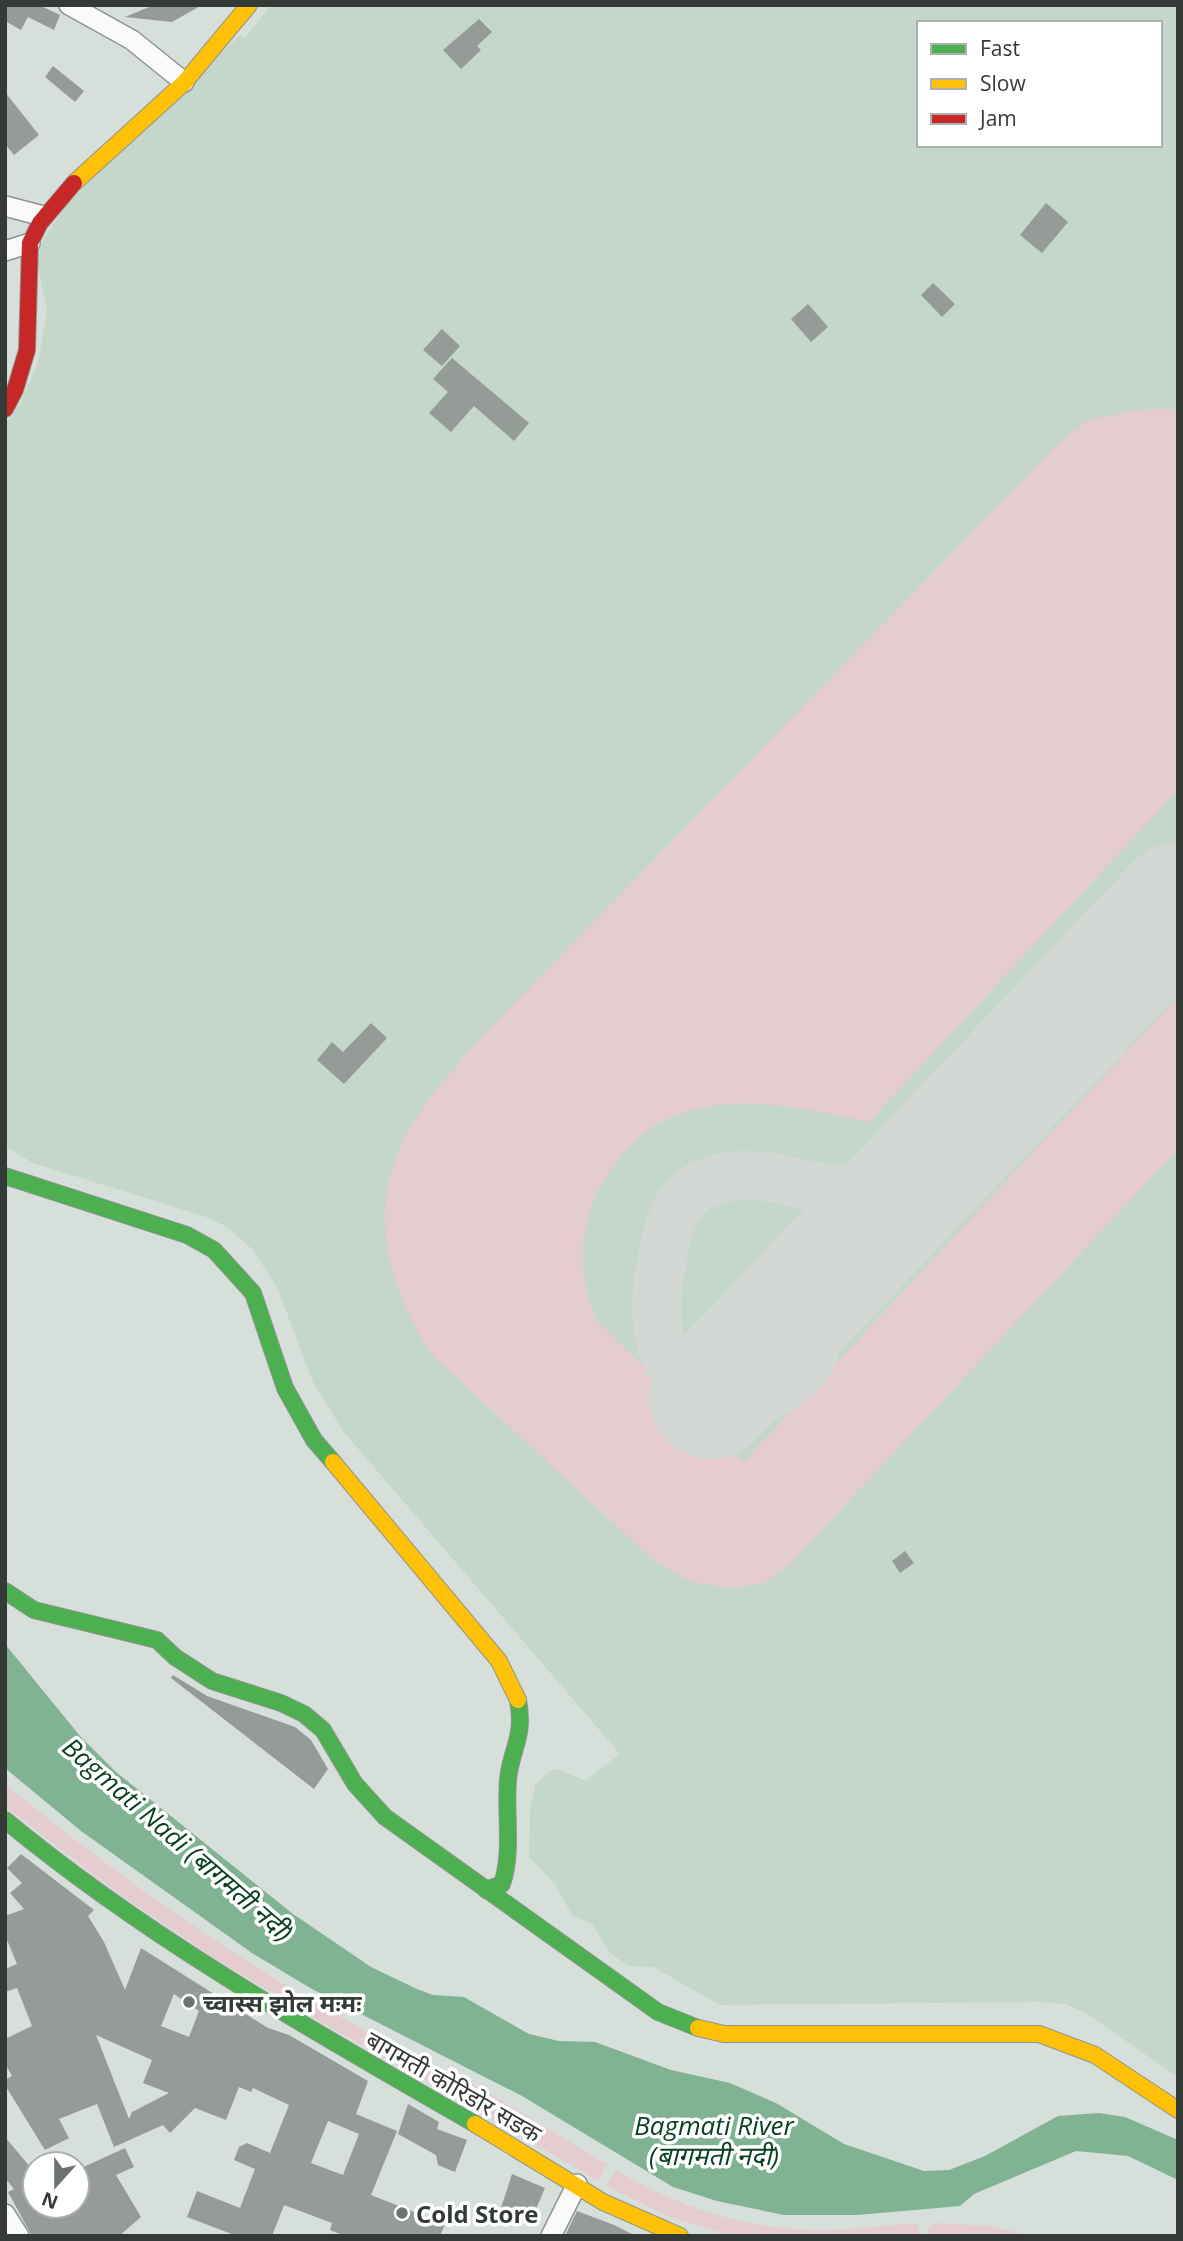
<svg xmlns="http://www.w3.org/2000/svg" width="1183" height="2241" font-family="'Open Sans','Noto Sans Devanagari',sans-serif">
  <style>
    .built { fill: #c5d6cb; fill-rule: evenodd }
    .green { fill: #e5ccd0 }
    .water { fill: #80b294 }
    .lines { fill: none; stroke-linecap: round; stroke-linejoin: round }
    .taxiway { stroke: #d3d8d4; stroke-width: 49 }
    .runway { stroke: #d3d8d4; stroke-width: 124 }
    .building { fill: #959b97; fill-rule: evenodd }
    .street-casing { stroke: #8e9591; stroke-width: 22 }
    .fast-casing { stroke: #8e9591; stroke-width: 18 }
    .slow-casing { stroke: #8e9591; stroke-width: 18 }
    .jam-casing { stroke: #8e9591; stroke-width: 18 }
    .street { stroke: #f9faf9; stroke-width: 19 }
    .fast { stroke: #4caf50; stroke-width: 16 }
    .slow { stroke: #ffc107; stroke-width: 16 }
    .jam { stroke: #c62828; stroke-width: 16 }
    .poi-dot { fill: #6d746f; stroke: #fff; stroke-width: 2.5 }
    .labels { text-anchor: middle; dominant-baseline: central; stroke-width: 7; stroke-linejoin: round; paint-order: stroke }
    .poi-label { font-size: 24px; font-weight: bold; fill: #343a36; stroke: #fff; text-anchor: start }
    .street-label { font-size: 24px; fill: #343a36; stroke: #fff }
    .water-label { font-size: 26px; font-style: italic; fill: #084126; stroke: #fff }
  </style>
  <rect width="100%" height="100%" fill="#d6dfd9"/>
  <path class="built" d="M271,5H1178V2077L1087,2014L1066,2004L1039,2002L720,2005L653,1967L629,1966L610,1953L593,1925L572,1915L555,1884L529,1857L530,1812L535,1785L549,1772L558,1769L585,1781L620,1754L343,1431L313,1382L277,1287L252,1249L227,1227L204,1216L33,1163L5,1146V425L21,402L38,363L47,311L38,265L42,241L66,205L240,35L245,38ZM919,23H1160V145H919Z"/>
  <path class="green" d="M1145,409H1178V790L869,1122C784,1104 678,1079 618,1160C608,1174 599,1185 593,1201C578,1243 580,1279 596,1320L744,1462L1178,997V1149L791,1563L765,1583L733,1588L690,1582L651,1558L430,1353C378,1268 364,1189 426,1103C441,1083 458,1064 474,1045L1056,446L1088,420Z
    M5,1784C141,1895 283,1995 442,2068L434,2085L312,2017L210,1955L116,1892L5,1806Z
    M454,2073L607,2164L598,2181L445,2091Z
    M616,2170C678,2208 751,2231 825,2230C855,2230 886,2225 916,2223L921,2236H735L672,2218L606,2186Z
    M935,2223L992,2226L1031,2236H928L929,2227Z"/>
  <path class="water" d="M5,1644L80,1736L116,1772L293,1914L371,1967L417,1989L433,1995L464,1997L529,2034L559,2041L595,2042L671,2070L730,2083L776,2103L844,2144L924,2171L949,2170L985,2156L1058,2116L1099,2113L1125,2117L1178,2140V2180L1128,2156L1076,2151L974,2194L960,2206L857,2215H784L717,2201L673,2187L522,2096L312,1989L252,1953L81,1831L5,1768Z"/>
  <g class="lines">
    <path class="taxiway" d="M855,1244C845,1263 833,1281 826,1301C819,1322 819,1349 806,1367C790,1387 767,1399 742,1400C658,1400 648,1328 662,1261C668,1231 672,1200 702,1185C753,1161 792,1188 843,1190C871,1192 899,1178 925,1170"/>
    <path class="runway" d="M711,1397L1178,905"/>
  </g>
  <path class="building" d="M5,5H39L60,15L54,30L28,17L21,30L5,21Z
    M154,5H202L172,22L125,17Z
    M479,19L492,32L477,46L481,50L461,69L443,50Z
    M53,66L84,91L75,102L45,77Z
    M5,92L39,135L14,155L5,144Z
    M1046,203L1068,222L1042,253L1020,235Z
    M933,283L955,304L942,317L921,295Z
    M808,304L828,327L811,342L791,319Z
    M442,329L460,346L442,366L423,350Z
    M452,358L529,423L514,441L474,406L451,432L429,413L448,392L433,379Z
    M371,1023L387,1038L344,1084L317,1060L332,1042L343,1052Z
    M905,1551L914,1563L900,1573L892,1561Z
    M173,1675L207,1696L295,1727L311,1740L328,1769L314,1789L171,1678Z
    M21,1854L94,1910L88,1916L104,1942L125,1990L141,1948L268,2028L289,2035L368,2081L356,2114L397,2131L371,2195L445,2224L440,2236H345L330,2230L332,2223L284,2205L272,2236H237L187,2217L197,2191L240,2208L255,2169L234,2160L239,2147L247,2143L270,2153L289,2105L253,2088L251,2092L239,2087L226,2120L195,2108L170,2133L163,2125L114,2147L97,2104L59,2119L69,2138L45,2150L5,2085V2080L12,2076L5,2063V2039L32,2026L17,1988L5,1992V1969L17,1964L5,1935V1916L24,1909L10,1893L22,1883L7,1868ZM174,1994L199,2011L189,2037L161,2026ZM96,2035L152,2060L143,2083L169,2093L132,2112L129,2119ZM328,2121L359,2134L343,2175L311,2163Z
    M408,2104L439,2122L437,2129L467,2140L455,2172L438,2165L436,2155L398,2134Z
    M5,2137L31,2168L26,2172L35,2189V2206H61L63,2209L77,2206V2170L125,2148L134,2167L116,2175L141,2217L119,2236H32L8,2192L14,2189L5,2178Z
    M512,2174L545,2188L533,2216L526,2213L520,2227L498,2217Z
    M577,2211L614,2225L636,2236H565Z"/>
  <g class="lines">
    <g class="street-casing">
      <path id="street" d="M69,5L132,40L184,82
        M5,206L43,216
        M5,251L30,243
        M5,2214L19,2236
        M551,2236L577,2184"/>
    </g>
    <g class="fast-casing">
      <path id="fast" d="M5,1176L187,1235L214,1250L253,1293L285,1388L314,1440L333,1462
        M5,1591L34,1610L157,1640L175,1657L212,1681L281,1703L304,1714L323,1730L355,1784L385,1817L658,2012L698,2028
        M5,1820C150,1940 312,2030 475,2124
        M486,1890L502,1884C513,1851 505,1815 508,1780C511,1748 525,1738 518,1700"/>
    </g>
    <g class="slow-casing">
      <path id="slow" d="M74,183L184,83L249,5
        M333,1462L499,1661L518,1700
        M698,2028L724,2034H1039L1095,2055L1178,2110
        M475,2124L603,2202L680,2236"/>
    </g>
    <g class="jam-casing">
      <path id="jam" d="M5,409L15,390L27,350L30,243L40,223L74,183"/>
    </g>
    <use href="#street" class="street"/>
    <use href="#fast" class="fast"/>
    <use href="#slow" class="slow"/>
    <use href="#jam" class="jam"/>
  </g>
  <g class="poi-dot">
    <circle cx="189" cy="2002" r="7"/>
    <circle cx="402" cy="2213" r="7"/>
  </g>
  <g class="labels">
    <g class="poi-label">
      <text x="203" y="2002">च्वास्स झोल मःमः</text>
      <text x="416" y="2213">Cold Store</text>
    </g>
    <g class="street-label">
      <text transform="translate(454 2086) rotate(30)">बागमती कोरिडोर सडक</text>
    </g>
    <g class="water-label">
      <text transform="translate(178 1839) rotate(41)">Bagmati Nadi (बागमती नदी)</text>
      <text x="714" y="2125">Bagmati River<tspan x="714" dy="30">(बागमती नदी)</tspan></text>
    </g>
  </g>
  <rect width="1183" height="2241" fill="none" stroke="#343a36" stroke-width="14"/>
  <rect x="917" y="21" width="245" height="126" fill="#ffffff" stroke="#aeb0af" stroke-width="2"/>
  <rect x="931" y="44" width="35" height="10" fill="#4caf50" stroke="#aeb0af" stroke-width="2"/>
  <text x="980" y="56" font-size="21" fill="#343a36">Fast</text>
  <rect x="931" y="79" width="35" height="10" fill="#ffc107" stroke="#aeb0af" stroke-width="2"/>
  <text x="980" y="91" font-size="21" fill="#343a36">Slow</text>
  <rect x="931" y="114" width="35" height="10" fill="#c62828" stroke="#aeb0af" stroke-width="2"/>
  <text x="980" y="126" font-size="21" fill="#343a36">Jam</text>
  <g transform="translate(56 2185) rotate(201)"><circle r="33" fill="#ffffff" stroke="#aeb0af" stroke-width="2"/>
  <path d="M0-5L12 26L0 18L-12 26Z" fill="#6d746f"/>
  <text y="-10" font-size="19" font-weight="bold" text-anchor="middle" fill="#343a36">N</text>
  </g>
</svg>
